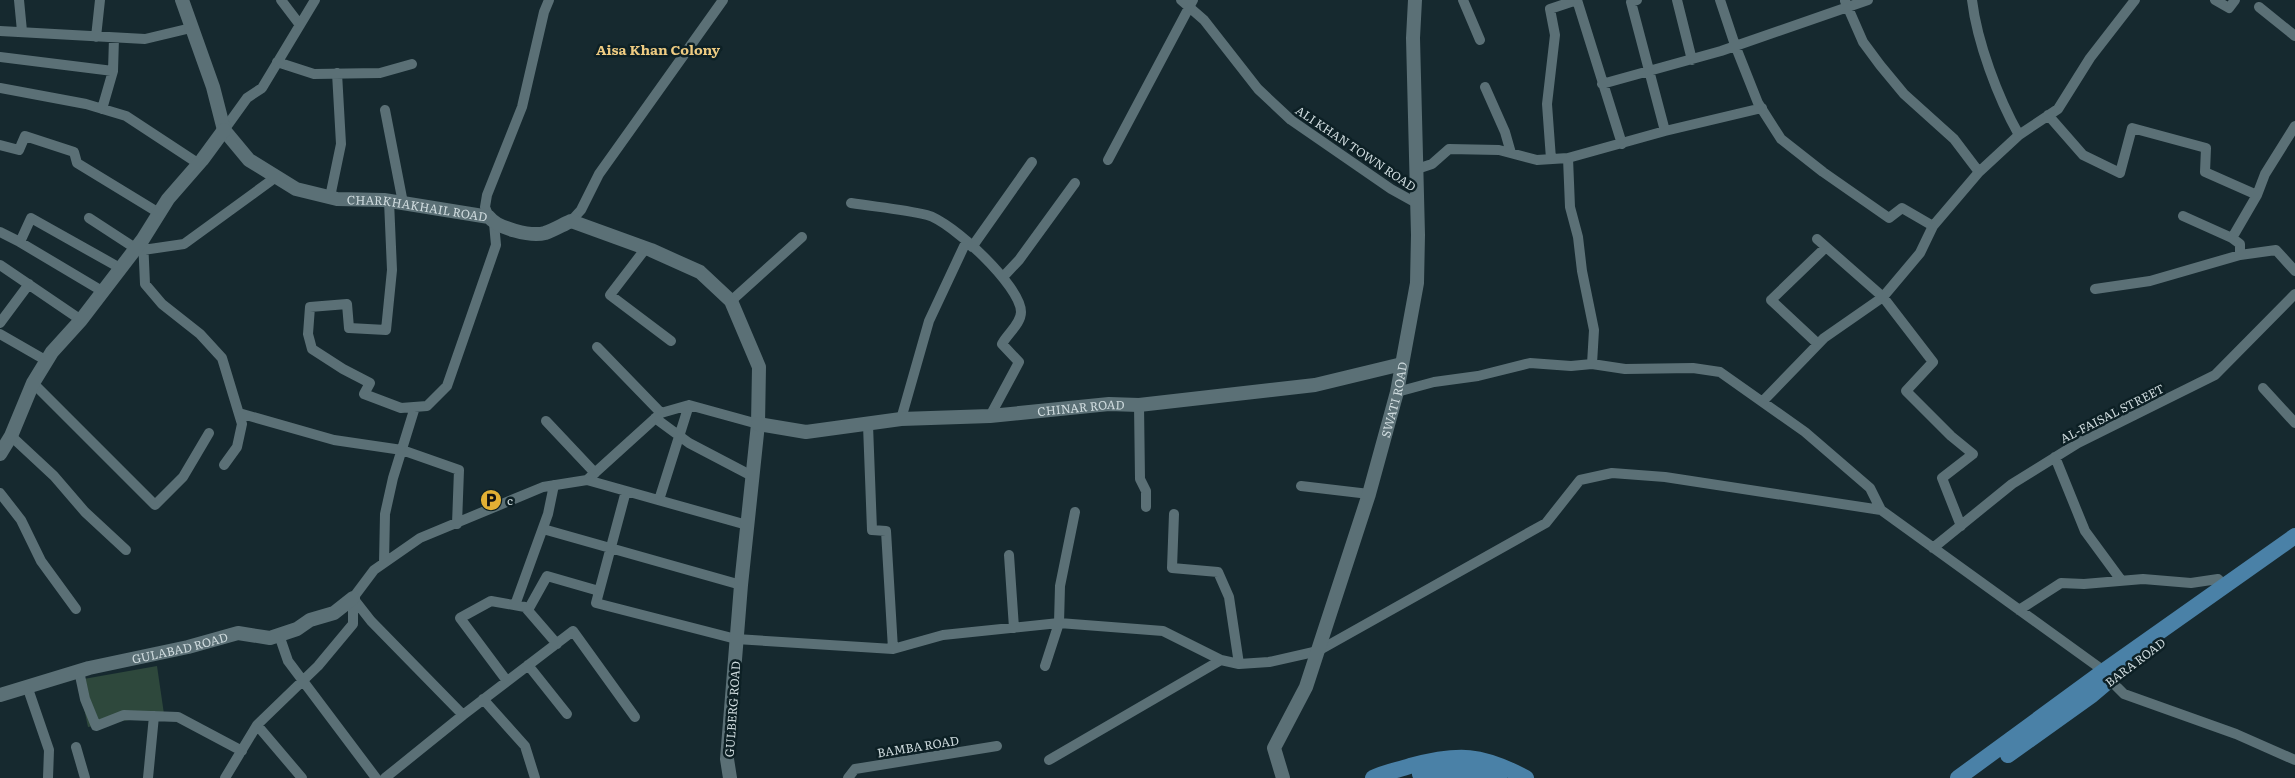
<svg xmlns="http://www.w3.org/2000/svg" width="2295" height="778" font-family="Literata,serif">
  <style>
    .green { fill: #2e483c }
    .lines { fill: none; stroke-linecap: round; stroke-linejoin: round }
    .minor { stroke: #5b7076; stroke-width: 10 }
    .tertiary { stroke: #5b7076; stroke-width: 14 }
    .primary { stroke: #4a81a7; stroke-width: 16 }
    .labels { text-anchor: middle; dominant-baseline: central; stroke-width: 5; stroke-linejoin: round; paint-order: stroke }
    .street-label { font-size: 12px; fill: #cfdbde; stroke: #0d2025 }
    .poi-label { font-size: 12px; fill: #cfdbde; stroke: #0d2025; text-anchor: start }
    .neighbourhood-label { font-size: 14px; font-weight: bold; fill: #eecb82; stroke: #0d2025 }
  </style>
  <rect width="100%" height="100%" fill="#16292f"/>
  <path class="green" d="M157,666L164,714L88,727L78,680Z"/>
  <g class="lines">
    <path class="minor" d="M19,0L22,31
      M281,0L300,25
      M1181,0L1204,20L1258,89L1291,120L1391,189L1418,204
      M1463,0L1480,40
      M1577,0L1622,144
      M1637,0L1631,2L1665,131
      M1677,0L1692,60
      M1720,0L1735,45L1758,103L1781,139L1823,172L1889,218L1902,208L1933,226
      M1972,0C1977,42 1998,98 2019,135
      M2215,0L2229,8L2235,0
      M1845,1L1863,42L1880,65L1904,94L1954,139L1979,172
      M2259,7L2295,36
      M0,31L145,39L191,28
      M96,37L100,0
      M0,57L113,71
      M277,62L314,74L380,73L412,64
      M1602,84L1721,51L1868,0
      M1485,87L1505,132L1511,153
      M0,88L86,104L126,116L199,164
      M102,109L113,71L114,38
      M385,110L403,203
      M2048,115L2083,155L2120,173L2132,128L2206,148L2205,172L2257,195L2265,174L2295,126
      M224,130L247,98L262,88L315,0
      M0,145L19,150L25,136L74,152L77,163L159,213
      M1568,158L1570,207L1578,237L1582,271L1594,330L1592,364
      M1551,159L1547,104L1555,35L1550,9L1577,0
      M1108,160L1193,0
      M1417,169L1432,164L1449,149L1499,150L1537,160L1568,158L1665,131L1762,108
      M330,197L341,144L337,73
      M389,201L392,270L386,330L349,328L347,304L310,307L308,334L312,349L343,369L370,383L364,394L401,408L427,406L447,386L496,245L494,223
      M851,203C876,207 902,209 927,215C951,221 1021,286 1021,312C1021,324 1007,334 1002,344L1019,362L990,416
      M2183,216L2232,238
      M489,217L485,207L487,195L522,107L544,12L549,0
      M89,218L135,248
      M571,221L581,210L599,174L723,0
      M0,232L18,241L102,291
      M143,239L145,284L162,304L200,334L222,358L242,424L237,447L224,465
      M1817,239L1883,297L1933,362L1906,391L1951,436L1973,454L1942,478L1961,526
      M20,242L31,218L120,268
      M972,247L1032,162
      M646,248L610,295L671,341
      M143,250L184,244L276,177
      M2240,255V244L2232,238L2257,195
      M0,265L81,320
      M1003,277L1019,260L1075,183
      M2095,289L2150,281L2240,255L2276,250L2295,271
      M731,301L802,237
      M0,323L29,284
      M0,334L47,361
      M1818,344L1771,300L1826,247
      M597,347L661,413
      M33,383L155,505L183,477L209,433
      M2263,388L2295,423
      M1397,392L1434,382L1478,376L1530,363L1571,366L1592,364L1625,369L1693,368L1720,372L1805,432L1870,488L1881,510
      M1763,401L1824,338L1883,297L1920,253L1933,226L1979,172L2019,135L2058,109L2090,58L2135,0
      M1139,405L1140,479L1146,491V507
      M239,413L334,440L402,450L459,470L457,524
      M655,418L689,443L752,476
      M901,419L929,321L966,242
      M546,421L595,473
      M868,425L872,530L886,531L893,649
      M11,436L54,476L85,512L126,550
      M2055,457L2085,531L2121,580
      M587,480L661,413L689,405L758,424
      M1301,486L1369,494
      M626,491L596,603L736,639L893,649L943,635L1059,623L1163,631L1221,660L1239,664L1269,662L1318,651L1546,523L1580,480L1612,473L1665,477L1881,510L2104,671
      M0,493L21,520L41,561L76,609
      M659,500L689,405
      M1174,514L1172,568L1218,572L1229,597L1239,664
      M543,529L741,585
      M1933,548L2012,484L2078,443L2215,375L2295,294
      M1009,555L1014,628
      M384,563L385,514L393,478L415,407
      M515,605L548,514L554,485
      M528,610L547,576L599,591
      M2019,610L2061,583L2084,584L2143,579L2191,583L2218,579L2225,586
      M279,635L288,661L376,778
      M528,665L567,714
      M1045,666L1059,623L1060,586L1075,512
      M79,671L85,699L96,726L124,715L178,717L242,751
      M2112,677L2116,686L2124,694L2236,734L2295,760
      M507,681L460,618L491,601L525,607L557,644
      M27,686L49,750L48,778
      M483,699L525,746L535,778
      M635,717L573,631L463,715L371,621L353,598L374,570L420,538L543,487L587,480L747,525
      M257,725L302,778
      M76,747L85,778
      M1049,760L1221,660
      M148,778L154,716
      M225,778L257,725L318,666L353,624V598
      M385,778L463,715
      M848,778L855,769L997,746"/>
    <g class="tertiary">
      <path id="s1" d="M182,0L213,87L224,130L249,160L296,189L337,199L384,200L489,217C497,228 531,237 545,233C554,230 562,225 571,221L651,250L700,272L731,301L759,367L758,424L741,585L727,759L730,778"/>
      <path id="s2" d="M758,424L806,432L901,419L990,416L1109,404L1139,405L1315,385L1402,364"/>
      <path d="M0,454L11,436L33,383L52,352L81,320L143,239L168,199L202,160L224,130"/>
      <path id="s3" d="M0,695L89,668L188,647L238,633L270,638L297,629L310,620L334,613L353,598"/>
      <path id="s4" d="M1283,778L1274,748L1306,687L1369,494L1397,392L1417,283L1418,235L1413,38L1415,0"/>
    </g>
    <path class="primary" d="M2008,755L2092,695L2118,673
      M1420,774C1444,768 1475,768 1499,778
      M1373,778C1385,772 1398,770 1410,766C1459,753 1481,754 1526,778
      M1958,778L2104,671L2295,536"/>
  </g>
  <defs>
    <g id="parking-disc" transform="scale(1.125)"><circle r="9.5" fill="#e2af34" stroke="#0d2025"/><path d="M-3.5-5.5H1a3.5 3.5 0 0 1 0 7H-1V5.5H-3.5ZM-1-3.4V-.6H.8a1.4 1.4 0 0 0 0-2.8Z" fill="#111"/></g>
  </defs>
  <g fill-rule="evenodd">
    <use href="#parking-disc" x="491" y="500"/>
  </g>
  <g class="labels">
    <g class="street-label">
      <text transform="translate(1356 148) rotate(34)">ALI KHAN TOWN ROAD</text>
      <text stroke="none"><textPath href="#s1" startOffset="354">CHARKHAKHAIL ROAD</textPath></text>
      <text stroke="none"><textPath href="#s4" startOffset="401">SWATI ROAD</textPath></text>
      <text stroke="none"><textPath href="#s2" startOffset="325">CHINAR ROAD</textPath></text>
      <text transform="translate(2112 413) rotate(-27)">AL-FAISAL STREET</text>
      <text stroke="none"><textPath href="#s3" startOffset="186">GULABAD ROAD</textPath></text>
      <text transform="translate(2135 662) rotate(-37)">BARA ROAD</text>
      <text transform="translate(732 709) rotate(-86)">GULBERG ROAD</text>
      <text transform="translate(918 746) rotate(-9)">BAMBA ROAD</text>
    </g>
    <g class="poi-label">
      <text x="507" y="500">c</text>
    </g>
    <g class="neighbourhood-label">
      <text x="658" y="49">Aisa Khan Colony</text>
    </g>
  </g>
</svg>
